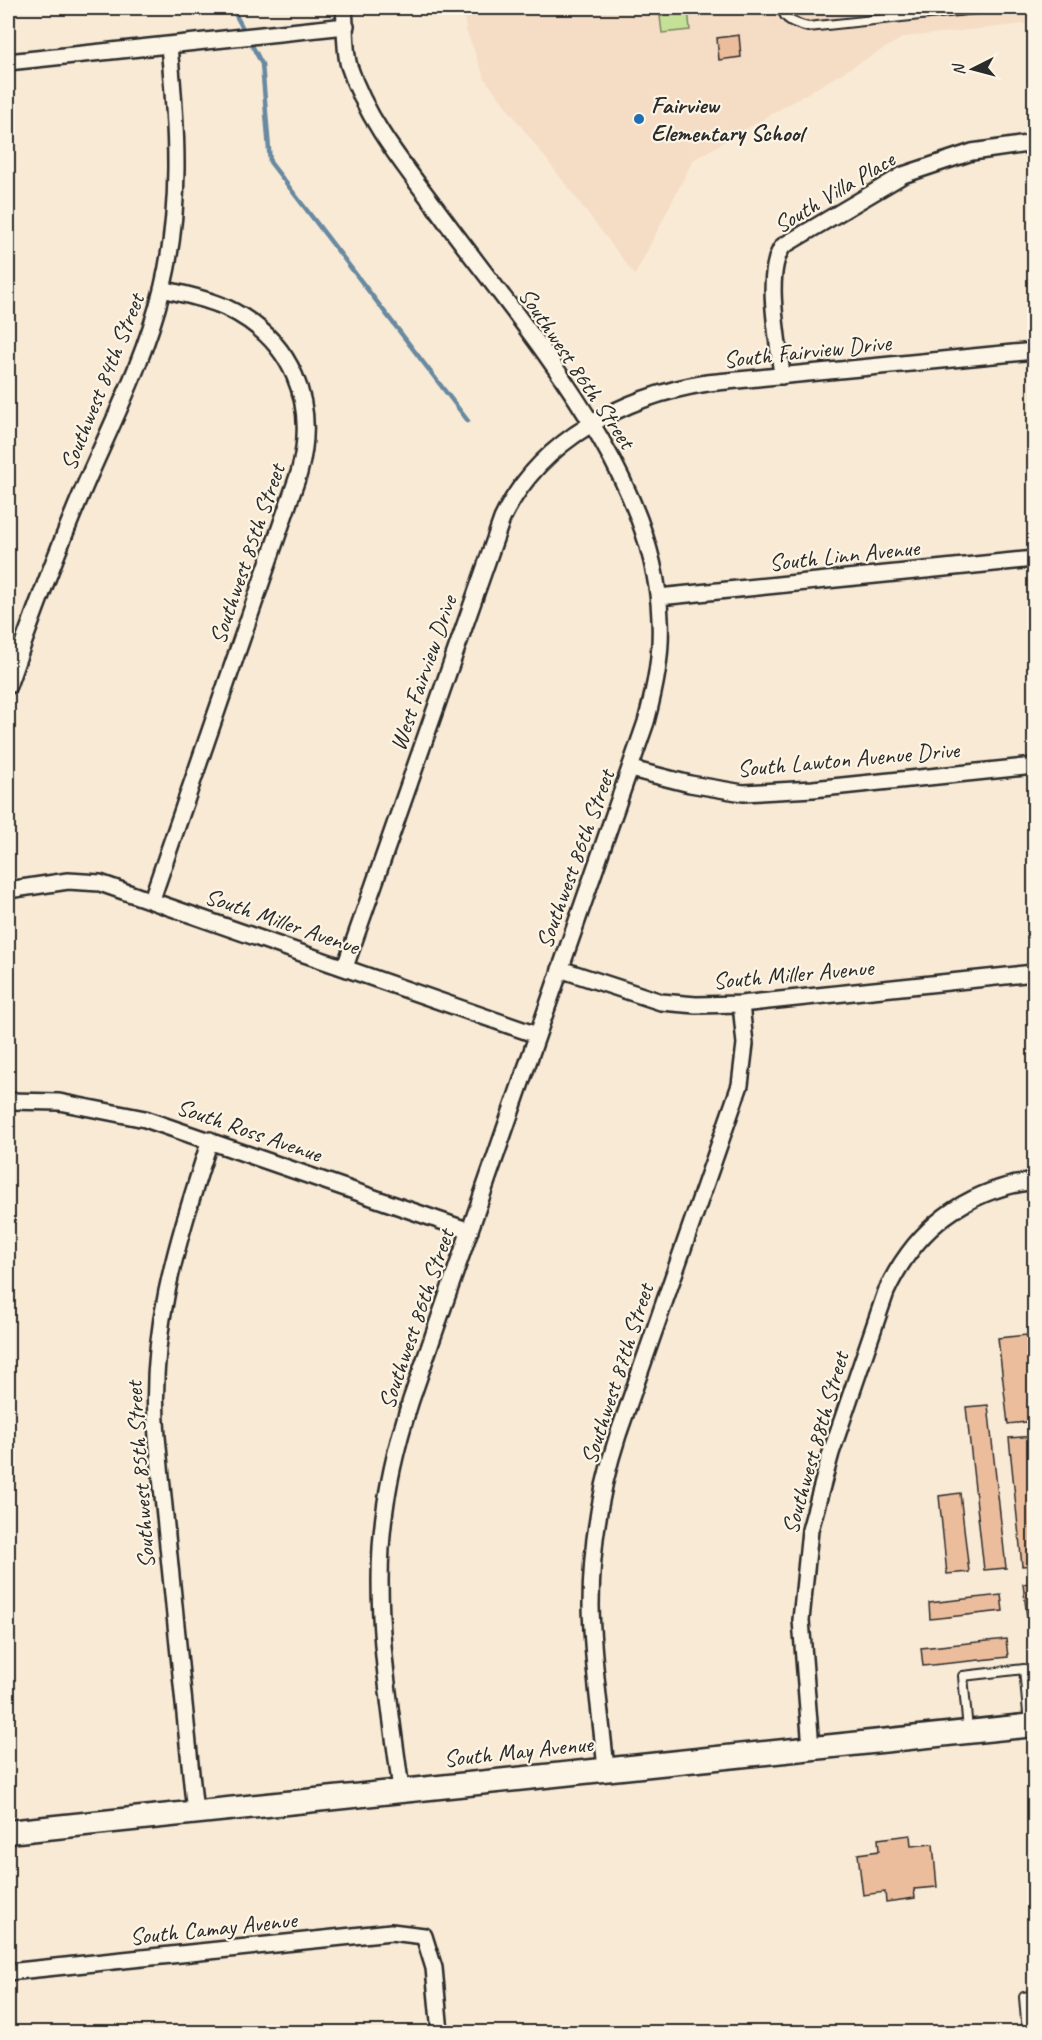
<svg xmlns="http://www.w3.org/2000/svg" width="1042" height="2040" font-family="Caveat,sans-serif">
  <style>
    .built { fill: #f5dcc5 }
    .green { fill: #c5e097; stroke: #788661; stroke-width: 1.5 }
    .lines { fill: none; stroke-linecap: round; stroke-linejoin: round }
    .stream { stroke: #6789a0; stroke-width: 4.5 }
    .building { fill: #ecbd9c; stroke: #2b2b2b; stroke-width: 1.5 }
    .service-casing { stroke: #2b2b2b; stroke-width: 12 }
    .minor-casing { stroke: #2b2b2b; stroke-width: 20 }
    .secondary-casing { stroke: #2b2b2b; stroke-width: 27 }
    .service { stroke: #fcf5e5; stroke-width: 8 }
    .minor { stroke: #fcf5e5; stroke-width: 15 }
    .secondary { stroke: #fcf5e5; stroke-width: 22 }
    .poi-dot { fill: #1f6fb2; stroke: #fcf5e5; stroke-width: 2 }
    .labels { text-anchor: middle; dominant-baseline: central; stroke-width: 4.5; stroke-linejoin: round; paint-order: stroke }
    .poi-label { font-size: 24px; font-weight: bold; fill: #2b2b2b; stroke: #fcf5e5; text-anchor: start }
    .street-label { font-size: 24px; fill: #2b2b2b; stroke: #fcf5e5 }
  </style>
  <rect width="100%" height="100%" fill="#f9ead6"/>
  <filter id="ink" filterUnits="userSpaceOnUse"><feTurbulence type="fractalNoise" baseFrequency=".0167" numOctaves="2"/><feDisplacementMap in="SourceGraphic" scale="12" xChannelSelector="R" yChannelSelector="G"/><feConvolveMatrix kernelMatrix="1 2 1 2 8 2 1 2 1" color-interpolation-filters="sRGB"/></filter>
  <g filter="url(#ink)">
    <path class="built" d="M463,8H1034V23L904,37L693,160L635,275L485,79L466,30Z"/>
    <path class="green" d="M659,8H688L690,30L662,33Z"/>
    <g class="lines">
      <path class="stream" d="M232,8L262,64L270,162L468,421"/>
    </g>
    <path class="building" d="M739,35L741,57L719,60L717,38Z
      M1027,1335L1034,1421L1008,1424L998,1338Z
      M988,1405L1006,1568L984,1570L966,1407Z
      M1034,1436V1565L1022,1566L1009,1438Z
      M960,1493L969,1572L947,1574L939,1496Z
      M1034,1582V1650H1031L1023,1584Z
      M1001,1595L1003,1611L930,1619L929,1603Z
      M1006,1639L1008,1657L923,1666L921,1648Z
      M910,1835L911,1846L933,1844L937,1887L914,1889L915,1898L886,1902L885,1892L863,1895L858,1854L879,1851L878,1839Z"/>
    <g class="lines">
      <g class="service-casing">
        <path id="service" d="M782,8C784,21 797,24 808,27L986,8
          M968,1730L963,1676L1024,1669L1029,1724
          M1027,2032L1024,1997L1034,1995"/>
      </g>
      <g class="minor-casing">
        <path id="minor" d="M344,8C346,26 344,49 349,66C368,124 409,171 444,219C527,332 656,475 660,619C662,655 655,688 646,722L411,1400C395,1449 384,1497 381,1548C376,1629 391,1711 401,1790
          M8,62L346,26
          M782,376C779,342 763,273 783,246L903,175L972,152L1034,143
          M659,597L1034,559
          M8,686C32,618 57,550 86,483C114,419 145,358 162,290C182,209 177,128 169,46
          M631,769L690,784L743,793L813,789L1034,766
          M8,890L68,881L100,883L537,1035
          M152,899L299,473C318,403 293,339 225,307C205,298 183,294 162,289
          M345,967L502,519C539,440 625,396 707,383L1034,351
          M560,969L661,1002L696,1005L741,1004L1034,973
          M8,1101L59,1102L145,1119L470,1231
          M811,1748L801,1620L810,1530L831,1453L886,1292C915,1229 965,1190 1034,1181
          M606,1769C601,1715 592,1660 591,1606C591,1548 600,1490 618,1435L740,1085L745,1044L741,1004
          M195,1813L157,1437C148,1329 178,1241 210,1140
          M8,1972L391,1932L424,1936L434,1968L440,2032"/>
      </g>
      <g class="secondary-casing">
        <path id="secondary" d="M8,1832L1034,1725"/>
      </g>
      <use href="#service" class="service"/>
      <use href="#minor" class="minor"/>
      <use href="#secondary" class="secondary"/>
    </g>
  </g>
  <circle class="poi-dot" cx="639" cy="119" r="6"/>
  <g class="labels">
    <g class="poi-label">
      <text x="651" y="105">Fairview<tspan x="651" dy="28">Elementary School</tspan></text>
    </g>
    <g class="street-label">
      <text transform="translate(834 192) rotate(-31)">South Villa Place</text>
      <text transform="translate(807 351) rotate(-6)">South Fairview Drive</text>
      <text transform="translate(577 368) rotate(56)">Southwest 86th Street</text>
      <text transform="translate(102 382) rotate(-68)">Southwest 84th Street</text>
      <text transform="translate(247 554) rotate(-71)">Southwest 85th Street</text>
      <text transform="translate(844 555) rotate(-6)">South Linn Avenue</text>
      <text transform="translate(423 673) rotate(-71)">West Fairview Drive</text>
      <text transform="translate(848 759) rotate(-5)">South Lawton Avenue Drive</text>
      <text transform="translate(575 859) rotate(-70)">Southwest 86th Street</text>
      <text transform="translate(282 921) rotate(19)">South Miller Avenue</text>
      <text transform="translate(793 974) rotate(-5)">South Miller Avenue</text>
      <text transform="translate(249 1130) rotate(19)">South Ross Avenue</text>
      <text transform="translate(416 1319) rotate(-71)">Southwest 86th Street</text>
      <text transform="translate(617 1374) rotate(-72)">Southwest 87th Street</text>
      <text transform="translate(815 1443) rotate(-74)">Southwest 88th Street</text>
      <text transform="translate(140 1475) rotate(-94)">Southwest 85th Street</text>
      <text transform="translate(518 1751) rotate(-6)">South May Avenue</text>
      <text transform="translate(213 1928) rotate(-6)">South Camay Avenue</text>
    </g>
  </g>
  <rect width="1042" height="2040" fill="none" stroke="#fcf5e5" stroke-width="30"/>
  <rect x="15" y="15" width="1012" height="2010" fill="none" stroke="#2b2b2b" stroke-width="2" filter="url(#ink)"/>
  <g transform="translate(973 69) rotate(264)" stroke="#fcf5e5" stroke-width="4.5" paint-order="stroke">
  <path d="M0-4.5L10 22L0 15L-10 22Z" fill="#2b2b2b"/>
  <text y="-9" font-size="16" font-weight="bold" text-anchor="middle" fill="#2b2b2b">N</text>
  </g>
</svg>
